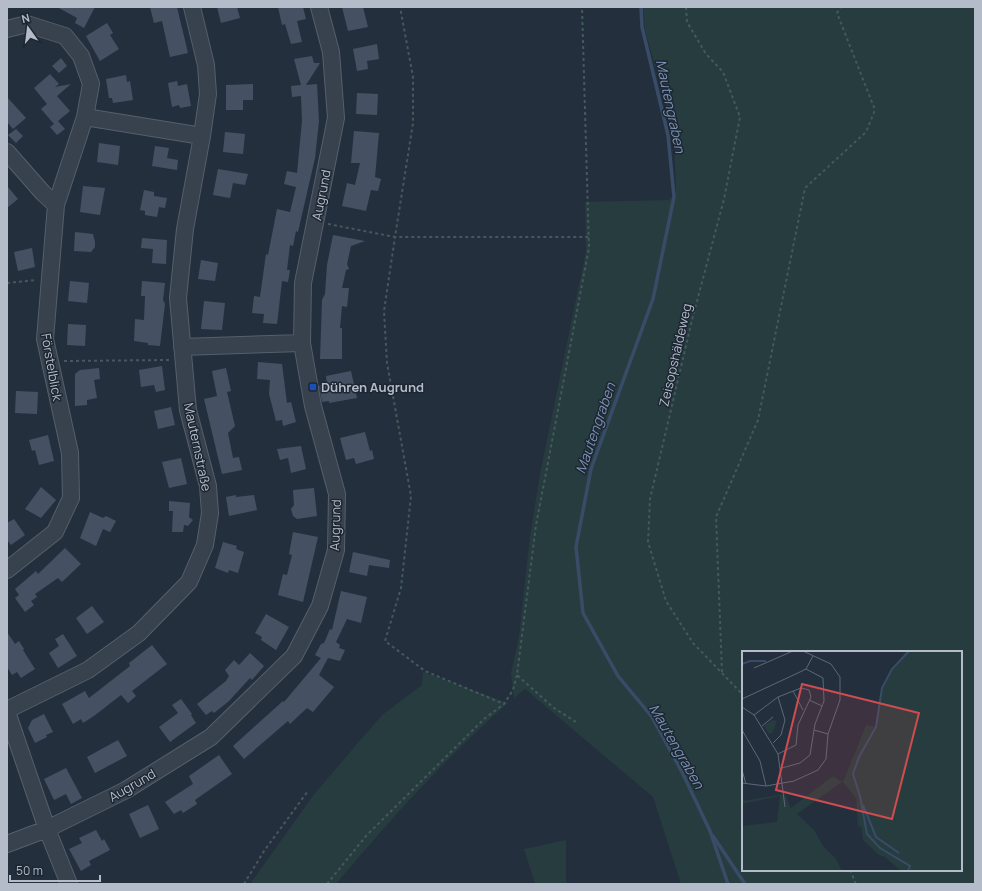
<svg xmlns="http://www.w3.org/2000/svg" width="982" height="891" font-family="Manrope,sans-serif">
  <style>
    .green { fill: #263c3f; fill-rule: evenodd }
    .lines { fill: none; stroke-linecap: round; stroke-linejoin: round }
    .stream { stroke: #394c67; stroke-width: 3.5 }
    .building { fill: #455162 }
    .minor-casing { stroke: #565f6c; stroke-width: 18 }
    .path { stroke: #44595c; stroke-width: 2; stroke-dasharray: 3 3; stroke-linecap: butt }
    .minor { stroke: #38414e; stroke-width: 16 }
    .transit-dot { fill: #1a4fb4; stroke: #1d2633; stroke-width: 1.5 }
    .labels { text-anchor: middle; dominant-baseline: central; stroke-width: 3; stroke-linejoin: round; paint-order: stroke }
    .street-label { font-size: 13px; fill: #b4bcc9; stroke: #1d2633 }
    .poi-label { font-size: 13px; font-weight: bold; fill: #b4bcc9; stroke: #1d2633; text-anchor: start }
    .water-label { font-size: 14px; font-style: italic; fill: #7c92b1; stroke: #1d2633 }
    .inset-river { fill: none; stroke: #394c67; stroke-width: 2 }
    .inset-road { fill: none; stroke: #5e6776; stroke-width: 1 }
    .view { fill: #ce4d50; fill-opacity: 0.15; stroke: #ce4d50; stroke-width: 2 }
    .inset-edge { fill: none; stroke: #b4bcc9; stroke-width: 2 }
  </style>
  <rect width="100%" height="100%" fill="#242f3e"/>
  <path class="green" d="M643,7H975V884H681L653,797L525,689L514,698L511,673L519,637L530,536L540,474L586,251L585,202L669,200L676,192L674,134L645,30ZM743,652H961V870H743Z
    M423,672L508,703C445,758 390,820 336,884H250L315,793L382,715L422,685Z
    M566,840V884H535L524,849Z"/>
  <g class="lines">
    <path class="stream" d="M641,7L642,27L668,135L674,197L653,299L591,469L576,547L583,613L618,676L652,717L682,772L710,831L728,884
      M713,836L745,884"/>
  </g>
  <path class="building" d="M57,7H95L84,28L75,23L77,18Z
    M150,7H177L188,53L170,57L162,21L154,23Z
    M217,7H237L240,18L221,23Z
    M278,7H303L306,19L297,21L302,42L291,44L285,24L282,25Z
    M342,7H363L368,27L348,31Z
    M107,23L113,33L110,35L119,49L100,61L86,36Z
    M377,44L379,59L367,61L368,69L357,71L353,49Z
    M312,56L314,63H320L306,85L317,84L319,121L315,158L298,232L296,231L293,246L290,245L287,270H290L288,282L282,281L277,324L263,323L264,314L252,313L254,296L260,297L266,254L268,255L277,209L290,212L296,187L284,184L287,171L297,173L302,121L301,96L292,97L291,86L301,85L294,59Z
    M61,58L67,66L59,73L52,66Z
    M50,74L59,84L55,87L71,84L57,96L70,111L58,121L65,129L57,135L50,127L54,124L41,109L47,104L34,88Z
    M126,75L127,82L130,81L133,100L113,103L112,98H109L106,79Z
    M177,81L178,86L187,84L191,106L180,108L179,105L172,107L168,83Z
    M253,84V100H243V110H226V85Z
    M357,93L378,94L377,115L356,114Z
    M7,97L26,118L13,129L7,122Z
    M16,129L23,136L16,143L8,135Z
    M354,131L379,133L375,177L381,179L378,191L371,190L366,211L342,206L347,183L355,185L360,163H351Z
    M225,132L245,134L243,154L223,152Z
    M99,143L120,146L118,165L97,162Z
    M155,146L169,148L167,158L178,160L177,170L152,166Z
    M218,169L248,174L245,185L233,183L230,198L213,195Z
    M7,186L18,199L7,208Z
    M83,186L105,188L100,215L80,212Z
    M144,190L154,192V196L167,198L165,208L159,207L157,217L145,215V211L140,210Z
    M75,232L93,234L95,242V247L91,252L74,251Z
    M333,235L365,241L351,246L347,264L349,269L346,270L342,288H349L347,307L342,306L340,328H342V359H320L322,300L325,294L327,265Z
    M142,238L167,240L166,264L152,263L153,249L141,248Z
    M32,248L35,267L18,271L14,252Z
    M201,260L218,263L215,281L198,279Z
    M70,281L89,283L87,303L68,301Z
    M142,281L165,283L163,300L165,304L160,346L148,345V343L134,341L135,319L144,320L145,296H141Z
    M204,301L225,303L222,330L201,329Z
    M68,324L86,325L85,346L67,345Z
    M258,362L282,364L287,403L291,402L296,422L283,426L282,420L276,421L269,394L270,380L257,379Z
    M162,366L165,390L156,392L154,385L141,387L139,370Z
    M99,368L100,379L94,380L97,398L87,400V405L75,406V374L80,370Z
    M226,368L231,391L227,392L235,426L228,433L233,458L239,457L242,470L222,474L204,399L217,396L212,371Z
    M351,371L357,398L329,403V401L322,402L319,386L327,384L326,376Z
    M16,391L38,392L37,414L15,413Z
    M171,407L175,425L158,429L154,411Z
    M365,432L370,451L372,450L374,459L356,464L354,458L346,460L340,438Z
    M48,435L54,461L39,465L35,450L32,451L29,440Z
    M301,446L306,469L291,473L288,458L280,460L277,449Z
    M181,458L187,484L169,488L162,462Z
    M41,487L56,500L41,518L25,509Z
    M314,488L317,516L297,519L293,516L291,509L294,505L293,490Z
    M236,495V497L254,495L257,510L229,516L226,497Z
    M169,501L190,503L189,517L193,520L188,526L184,525L183,532H172L173,511H169Z
    M90,512L103,518L106,516L116,521L110,532L103,529L96,546L80,538Z
    M14,519L25,535L11,545L7,540V523Z
    M293,532L318,537L303,602L278,595L283,574L287,575L292,555L289,554Z
    M223,542L237,546L236,549L244,552L238,573L229,570L228,573L215,568Z
    M65,548L81,564L62,582L58,578L35,594L37,597L31,601L34,605L25,612L15,598L19,595L15,589L36,571L38,574Z
    M353,552L390,560L389,568L369,565L367,576L349,572Z
    M341,591L367,597L361,623L347,619L336,642L340,645L339,648L345,650L340,661L328,658L319,675L334,687L313,712L307,708L290,724L288,721L244,759L233,746L283,701L284,702L321,658L315,655L321,644L324,643L330,629L332,630Z
    M92,606L104,622L87,634L76,618Z
    M266,614L289,627L276,650L261,640L262,637L255,633Z
    M7,632L15,644L19,641L24,649L23,650L35,669L21,678L17,672L12,675L7,667Z
    M63,634L77,656L58,668L49,653L59,646L55,639Z
    M152,645L167,664L132,691L136,696L128,703L121,695L94,716L83,723L81,719L73,724L62,704L85,691L89,698L130,666L129,663Z
    M250,653L264,666L252,680L250,678L229,701L214,713L212,711L206,715L197,704L226,681L229,676L225,670L234,660L239,665Z
    M181,699L192,714L191,715L196,723L170,742L159,727L178,713L172,705Z
    M44,714L53,732L46,735L47,737L35,743L28,728L32,720Z
    M118,740L127,756L95,773L87,757Z
    M219,755L232,774L195,800L197,804L183,813L181,810L174,814L165,802L193,784L189,776Z
    M66,768L82,798L71,804L66,794L54,800L44,779Z
    M148,805L159,829L140,838L129,814Z
    M96,830L102,841L104,839L110,850L89,861L91,865L81,871L69,849L82,843L79,838Z"/>
  <g class="lines">
    <g class="minor-casing">
      <path id="minor" d="M7,29L27,24L65,36L81,56L91,84L85,117L56,205L45,339L70,453L71,498L55,532L7,570
        M85,117L202,136
        M7,152L43,193L56,205
        M182,347L302,343
        M7,710L88,670L139,633L189,582L205,545L210,513L208,486L188,410L178,298L185,229L202,136L208,94L206,65L192,7
        M7,712L47,829L69,884
        M7,844L47,829L126,790L211,737L294,656L320,606L336,550L337,494L313,406L302,343L303,283L336,118L331,52L319,7"/>
    </g>
    <path class="path" d="M686,7L687,22L706,54L723,72L740,117L724,199L692,320L650,499L648,542L666,601L693,643L743,695
      M328,224L395,237L413,123V77L400,7
      M7,283L36,280
      M64,361L169,360
      M722,672L716,517L758,420L805,188L866,132L875,110L837,13L841,7
      M517,675L513,690L504,704L425,671L385,641L401,588L411,496L387,363L384,311L395,237H589
      M576,722L554,708L517,675L536,525L589,248L582,7
      M850,870L856,884
      M244,884L264,851L308,791
      M327,884L366,836L484,719L504,704"/>
    <use href="#minor" class="minor"/>
  </g>
  <rect class="transit-dot" x="309" y="383" width="8" height="8" rx="2"/>
  <g class="labels">
    <g class="street-label">
      <text transform="translate(321 195) rotate(-79)">Augrund</text>
      <text transform="translate(675 355) rotate(-77)">Zeisopshäldeweg</text>
      <text transform="translate(52 367) rotate(80)">Förstelblick</text>
      <text transform="translate(198 447) rotate(78)">Mauternstraße</text>
      <text transform="translate(335 525) rotate(-88)">Augrund</text>
      <text transform="translate(132 785) rotate(-30)">Augrund</text>
    </g>
    <g class="poi-label">
      <text x="321" y="387">Dühren Augrund</text>
    </g>
    <g class="water-label">
      <text transform="translate(671 106) rotate(78)">Mautengraben</text>
      <text transform="translate(595 428) rotate(-71)">Mautengraben</text>
      <text transform="translate(677 746) rotate(60)">Mautengraben</text>
    </g>
  </g>
  <g transform="translate(742 651)">
    <rect width="220" height="220" fill="#242f3e"/>
    <path d="M165,0H220V220H159L143,206L137,204L121,189L119,175L116,176L114,147L101,131L124,74L135,76L136,55L142,31ZM30,69L35,70L31,81L27,83L22,75ZM91,125L100,131L55,163L72,179L82,196L94,208L100,220H0V175L35,171L38,145L0,153V150L43,143L49,157Z" fill="#263c3f"/>
    <path class="inset-river" d="M0,13L8,10H24M121,154L134,186L157,202M166,220L168,215L138,197L125,183L118,145L111,123L117,106L134,76L140,37L150,18L167,0"/>
    <path class="inset-road" d="M12,17L51,0M51,40L61,59M0,48L58,21L64,18L71,5M67,49L80,55M0,56L12,64L36,103L43,156M12,64L36,46L59,37L67,39L69,46L56,74L54,94L36,103M20,75L31,66M0,79L18,110L24,135M72,79L86,83M31,92L39,84L43,69L36,46M40,117L58,112L68,104L73,73L82,50L81,27L64,18M0,119L4,133M0,132L24,135L52,130L76,119L84,108L86,83L98,49V26L89,13L61,0"/>
    <path class="view" d="M60,33L177,62L150,168L34,139Z"/>
    <rect width="220" height="220" class="inset-edge"/>
  </g>
  <rect width="982" height="891" fill="none" stroke="#b4bcc9" stroke-width="16"/>
  <g transform="translate(28 28) rotate(346)" stroke="#1d2633" stroke-width="3" paint-order="stroke">
  <path d="M0-3L7 15L0 10L-7 15Z" fill="#b4bcc9"/>
  <text y="-6" font-size="11" font-weight="bold" text-anchor="middle" fill="#b4bcc9">N</text>
  </g>
  <path d="M10 875v6h90v-6" fill="none" stroke="#b4bcc9" stroke-width="2"/>
  <text x="16" y="875" font-size="12" fill="#b4bcc9" stroke="#1d2633" stroke-width="3" paint-order="stroke">50 m</text>
</svg>
